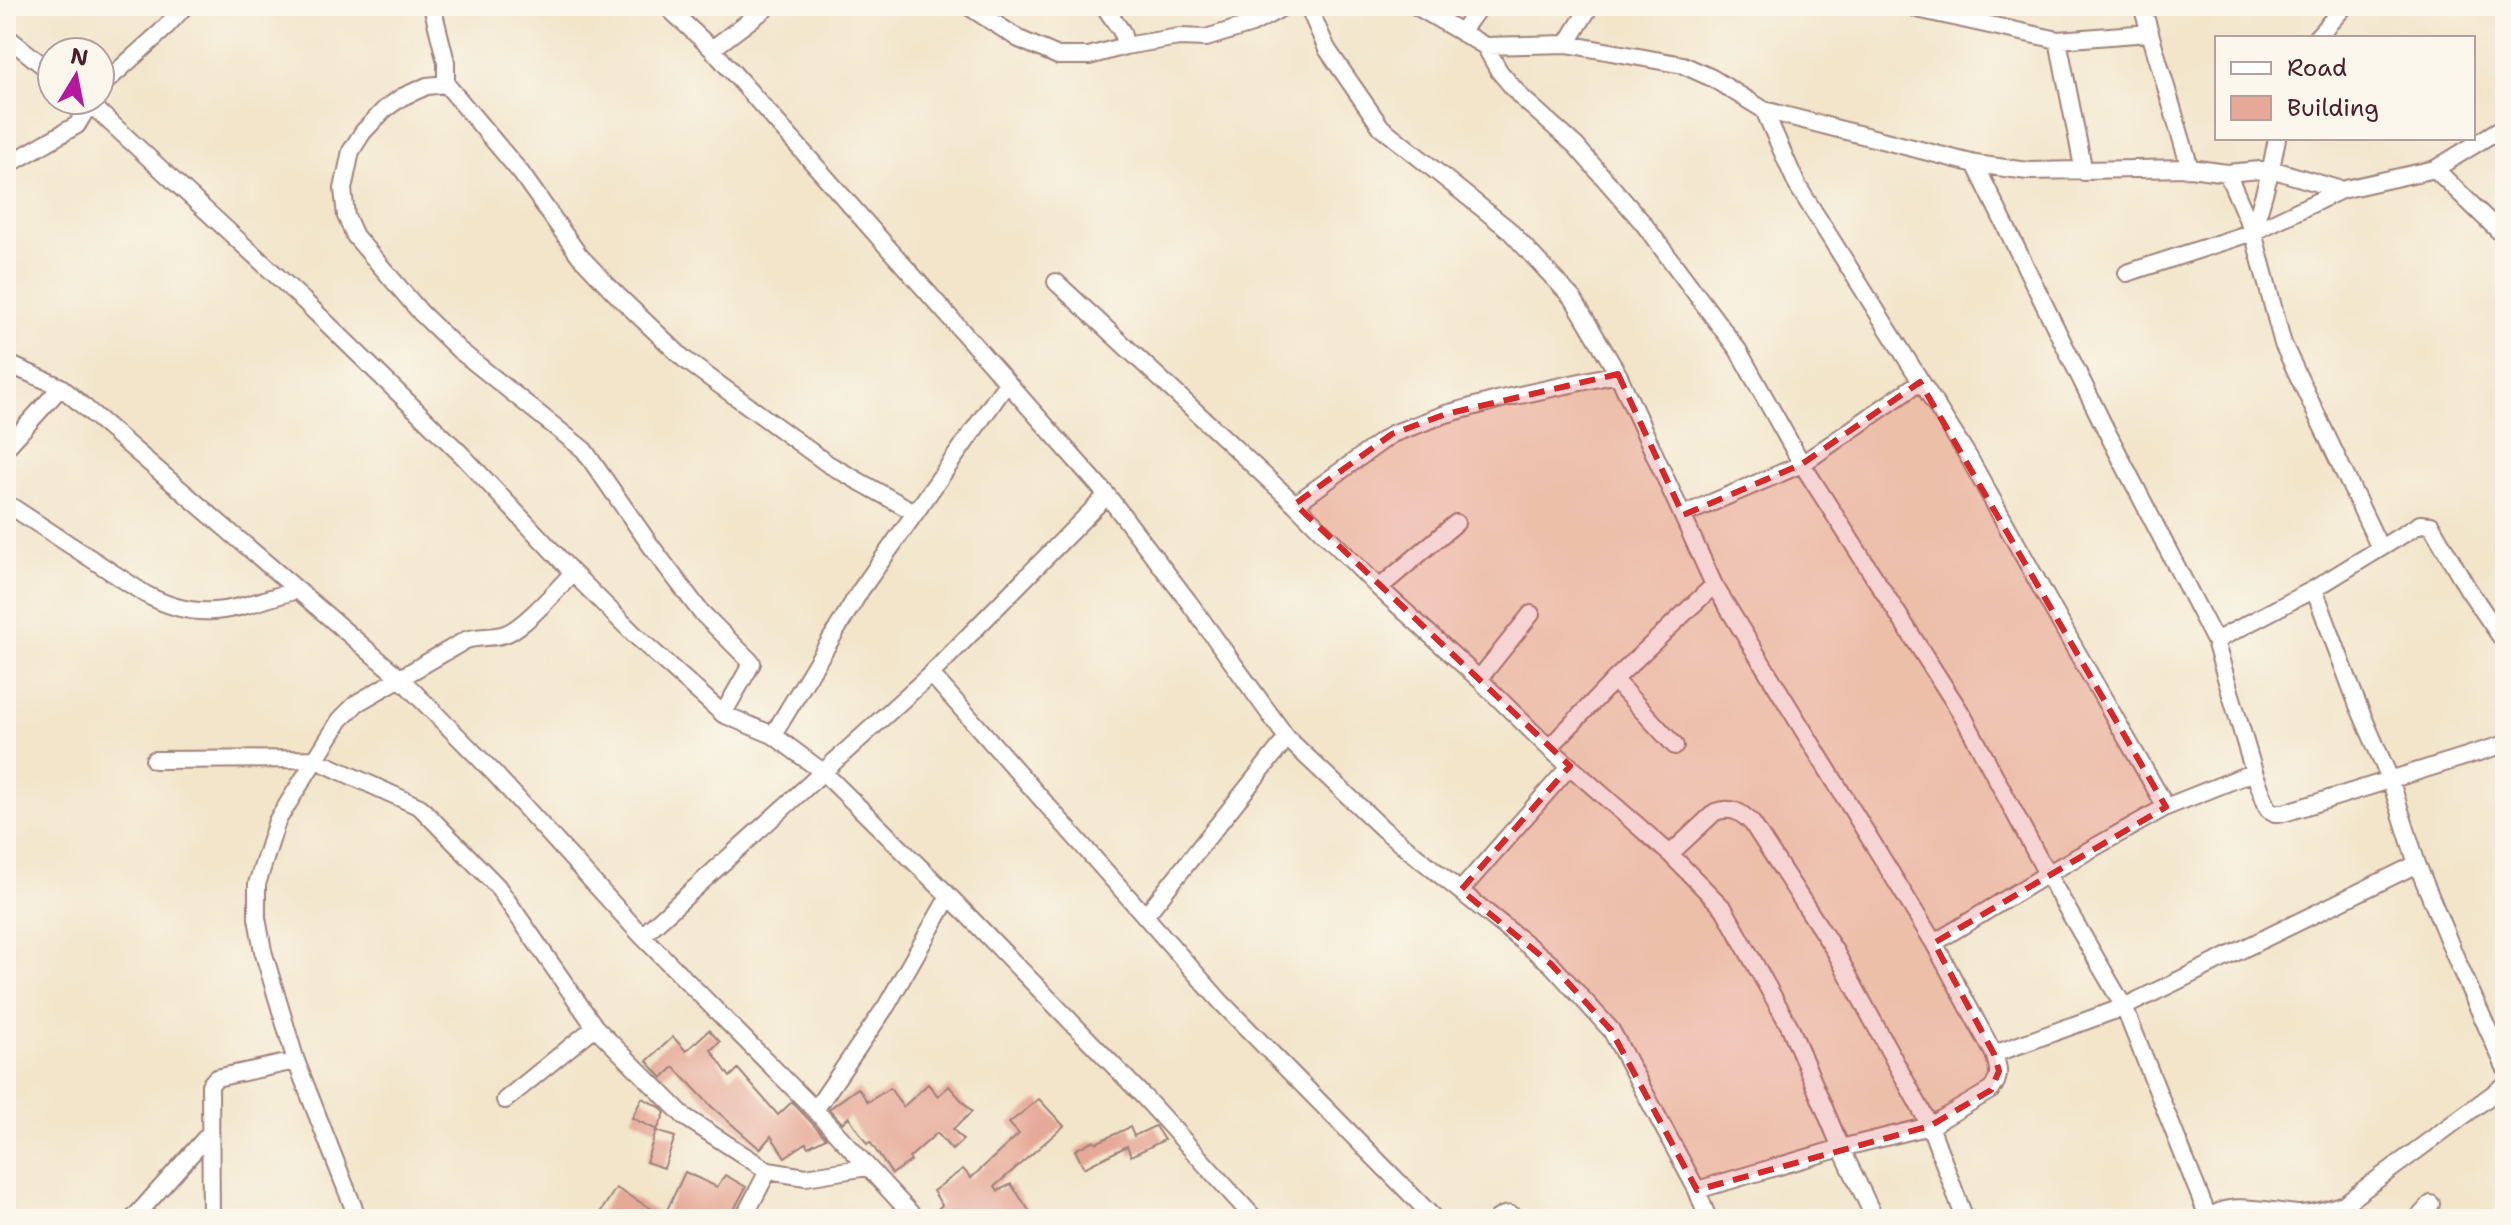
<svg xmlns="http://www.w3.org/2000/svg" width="2511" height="1225" font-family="'Shantell Sans',sans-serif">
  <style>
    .building { fill: #e6a998 }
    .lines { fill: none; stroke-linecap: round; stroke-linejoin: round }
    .minor-casing { stroke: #9e827a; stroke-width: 20 }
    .minor { stroke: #fff; stroke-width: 16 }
    .marked { fill: #d62828; fill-opacity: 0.2; stroke: #d62828; stroke-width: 6; stroke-dasharray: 16 10; stroke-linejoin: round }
  </style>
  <rect width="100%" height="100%" fill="#fbf7ec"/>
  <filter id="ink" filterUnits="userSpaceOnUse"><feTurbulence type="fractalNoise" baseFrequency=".0125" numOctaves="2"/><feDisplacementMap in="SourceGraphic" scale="16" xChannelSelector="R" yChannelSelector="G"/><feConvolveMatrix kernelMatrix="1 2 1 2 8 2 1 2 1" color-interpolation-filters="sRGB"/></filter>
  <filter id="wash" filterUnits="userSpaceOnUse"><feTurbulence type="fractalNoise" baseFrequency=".006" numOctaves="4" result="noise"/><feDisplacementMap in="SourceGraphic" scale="32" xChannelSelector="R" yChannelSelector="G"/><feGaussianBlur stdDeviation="1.8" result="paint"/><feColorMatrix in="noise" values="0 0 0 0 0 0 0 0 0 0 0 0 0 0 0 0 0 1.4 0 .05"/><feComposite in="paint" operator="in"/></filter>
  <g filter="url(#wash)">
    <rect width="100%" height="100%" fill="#f2e5ca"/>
    <g id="blocks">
      <path class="building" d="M709,1030L720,1042L711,1050L730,1077L738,1069L778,1115L792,1102L826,1138L808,1147L806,1143L785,1157L771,1136L760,1149L711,1106L674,1067L662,1078L647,1061L673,1037L686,1051Z
        M928,1084L938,1096L949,1086L972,1112L953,1129L963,1140L952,1150L937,1133L909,1158L911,1161L892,1174L870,1142L867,1144L849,1117L842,1123L829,1109L858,1088L868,1102L890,1088L903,1107Z
        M642,1098L660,1107L665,1113L657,1130L632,1118Z
        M1039,1099L1064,1126L995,1186L998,1191L1011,1184L1035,1219H927L942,1205L933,1191L963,1169L971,1178L1019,1134L1009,1123Z
        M1155,1126L1164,1140L1131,1156L1127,1146L1084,1168L1075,1150L1094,1140L1096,1143L1130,1127L1134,1136Z
        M656,1131L675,1137L664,1168L646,1162Z
        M685,1172L717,1187L725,1175L746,1187L729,1219H596L616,1188L664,1216Z"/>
    </g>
  </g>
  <g filter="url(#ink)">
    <use href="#blocks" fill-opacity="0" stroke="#9e827a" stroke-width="2"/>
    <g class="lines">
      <g class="minor-casing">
        <path id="minor" d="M432,6L446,62V84L521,173L579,255L614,292L684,359L828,464L914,512
          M666,6L712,49L1107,495L1188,601L1287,738L1383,829L1551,964L1611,1030L1697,1190L1708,1219
          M968,6L1019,39L1058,56H1089L1125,46L1179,37L1206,38L1252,24L1278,10L1280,6
          M1104,6L1122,32L1125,46
          M1308,6L1327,49L1381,127L1508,229L1574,300L1618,374L1714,585L1934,943L1994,1054C1999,1069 2001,1077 1991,1090L1930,1126L1841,1148L1697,1190
          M1416,6L1485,46L1499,71L1521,97L1576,146L1643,223L1738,350L1802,464L1963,716L2047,874L2124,1007L2209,1219
          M2142,6L2190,168
          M1917,9L2058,40L2149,33
          M1461,32L1480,6
          M6,36L52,73
          M2316,38L2345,6
          M2058,40L2084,172
          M1567,44L1590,6
          M1485,46L1567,44L1683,65L1712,78L1764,110L1975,164L2028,171L2190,168L2227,173L2271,169L2341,190
          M712,49L769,6
          M446,84L427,86L402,97L385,109L363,132L351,151L343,189L346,216L355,236L421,313L459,350L584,450L651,546L700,611L752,663L723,714
          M100,87L161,32L185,6
          M86,100L303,300L462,455L573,573L637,637L723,714L773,735L823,772L949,896L1144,1097L1255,1219
          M1764,110L1797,185L1968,456L2070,640L2166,807
          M1975,164L2106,430L2215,641L2254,772L2268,809L2275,813H2284L2505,744
          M6,166L77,125L92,100
          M2435,169L2505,237
          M2227,173L2253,232L2283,344L2380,548
          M2253,232L2271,169L2277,138
          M2127,273L2253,232L2341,190L2435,169L2505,126
          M1056,282L1295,504L1379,588L1479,679L1549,748L1670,854L1724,909L1790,1027L1841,1148L1875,1219
          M6,363L61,387L400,678L494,773L642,936L815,1110L916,1219
          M6,448L61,387
          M6,503L145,594C204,626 237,607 297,590
          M1295,504L1392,434L1446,414L1501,399L1618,374
          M1683,515L1802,464L1920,382
          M1379,588L1456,523
          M2215,641L2314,589
          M2505,643L2468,589L2431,525L2420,524L2314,589L2357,703L2390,779L2417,864L2457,961L2505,1067
          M931,674L1221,1002L1435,1219
          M1479,679L1531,614
          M1614,680L1675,746
          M773,735L860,591L1007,383
          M1549,748L1614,680L1714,585
          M154,760L314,759L420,807L497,886L595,1027L685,1117L768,1171L806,1177L867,1167
          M1670,854L1715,812C1731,806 1741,812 1752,823L1835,951L1930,1126L1965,1219
          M1461,890L1570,766
          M1145,916L1287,738
          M642,936L931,674L1107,495
          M1934,943L2047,874L2166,807L2254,772
          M1994,1054L2124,1007L2417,864
          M505,1100L595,1027
          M815,1110L887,1005L949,896
          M133,1219L209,1134
          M211,1219L210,1085L216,1078L296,1061
          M358,1219L296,1061L263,951L257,918V884L277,821L340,720L357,703L466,640C479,636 494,638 505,634C525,627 557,589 573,573
          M743,1219L768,1171
          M1497,1219C1504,1214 1511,1212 1517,1219
          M2211,1219C2222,1198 2280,1214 2301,1214C2316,1213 2330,1209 2344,1204L2505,1085
          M2417,1219L2431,1204"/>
      </g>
      <use href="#minor" class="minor"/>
    </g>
  </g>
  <path class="marked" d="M1618,374L1683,515L1802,464L1920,382L2166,807L1934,943L1994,1054L1999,1071L1991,1090L1930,1126L1697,1190L1611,1030L1551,964L1461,890L1570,766L1295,504L1392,434L1446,414Z"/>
  <rect width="2511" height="1225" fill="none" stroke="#fbf7ec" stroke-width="32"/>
  <rect x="2215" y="36" width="260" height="104" fill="#fbf7ec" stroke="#b4a19f" stroke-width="2"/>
  <rect x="2231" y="62" width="40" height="12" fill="#ffffff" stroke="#b4a19f" stroke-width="2"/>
  <text x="2287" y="76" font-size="24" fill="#4a1f2b">Road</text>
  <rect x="2231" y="96" width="40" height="24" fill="#e6a998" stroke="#b4a19f" stroke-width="2"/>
  <text x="2287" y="116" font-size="24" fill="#4a1f2b">Building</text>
  <g transform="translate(76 76) rotate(10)"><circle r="38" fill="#fbf7ec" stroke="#b4a19f" stroke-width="2"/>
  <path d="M0-6L14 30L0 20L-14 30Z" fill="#b5179e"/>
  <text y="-12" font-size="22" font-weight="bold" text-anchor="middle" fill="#4a1f2b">N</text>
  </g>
</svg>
